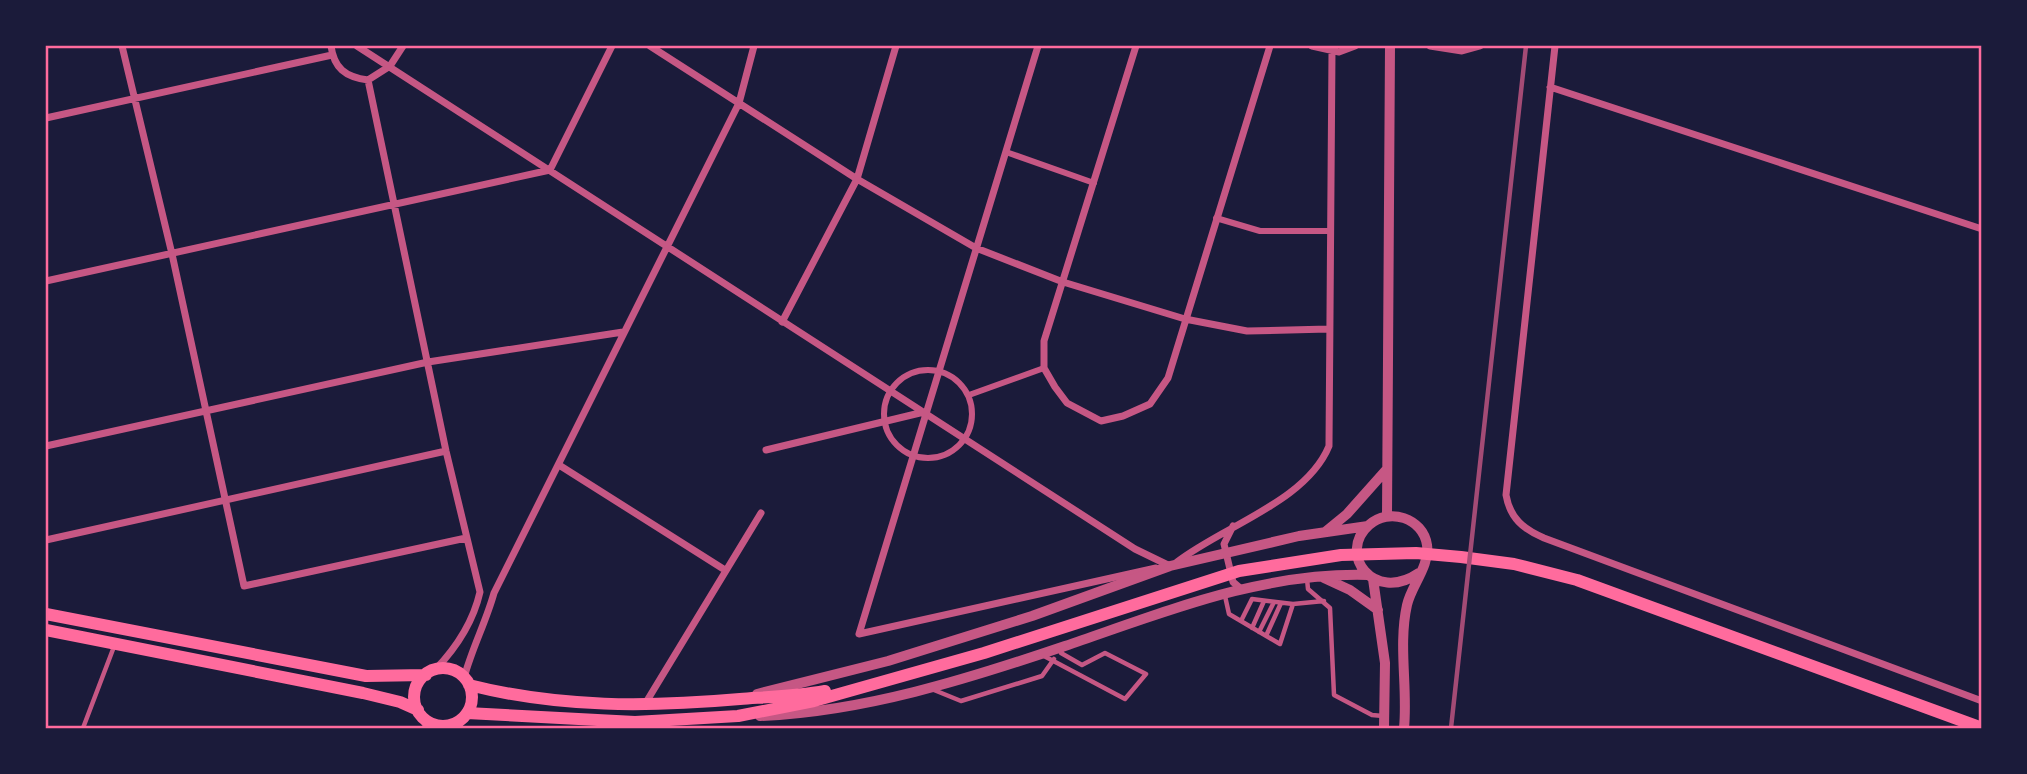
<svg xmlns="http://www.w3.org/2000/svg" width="2027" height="774" font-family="Poppins,sans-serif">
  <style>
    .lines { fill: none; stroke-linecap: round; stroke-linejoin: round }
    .service { stroke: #c65784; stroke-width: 4.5 }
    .pedestrian { stroke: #c65784; stroke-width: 6 }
    .minor { stroke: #c65784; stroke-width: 7 }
    .tertiary { stroke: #c65784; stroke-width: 10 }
    .secondary { stroke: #ff6b9d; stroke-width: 12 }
    .rail { stroke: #a44b75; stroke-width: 4.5 }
    .neatline { fill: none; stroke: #ff6b9d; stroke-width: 2.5 }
  </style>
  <rect width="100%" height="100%" fill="#1b1b3a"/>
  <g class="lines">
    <path class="service" d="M1307,579L1308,589L1330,608L1334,695L1372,715L1383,716
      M1225,596L1229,614L1280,644L1293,604L1324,601
      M1241,621L1252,599L1293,604
      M1252,628L1264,601
      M1259,632L1274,602
      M1266,636L1281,603
      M1044,656L1125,699L1146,674L1105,653L1082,665L1061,653L1062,649
      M934,690L961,701L1042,676L1054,659
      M83,728L115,644"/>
    <path class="pedestrian" d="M1006,152L1094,183
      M1216,218L1260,231H1328
      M884 414a44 44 0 1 1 88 0a44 44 0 1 1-88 0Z
      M969,395L1044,368"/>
    <path class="minor" d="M122,46L172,254L244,586L466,538
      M331,46C334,68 345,77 368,80L390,66L403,46
      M357,46L1135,549L1170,566
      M650,46L857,179L976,248L1063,282L1185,319L1247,331L1328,329
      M1038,46L859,634L1156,568
      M1136,46L1044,341V368L1055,387L1067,403L1101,421L1123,416L1150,404L1168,378L1270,46
      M1312,46L1339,52L1355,46
      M1430,46L1462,51L1480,46
      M1555,46L1506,495C1510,518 1523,529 1544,538L1982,701
      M368,80L446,451L480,592C473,623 457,647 435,670
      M1550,87L1982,229
      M46,118L332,55
      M46,281L550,170L612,46
      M782,322L857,179L896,46
      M46,446L428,362L623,332
      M766,450L924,412
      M559,465L725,570
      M1233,526L1224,544L1233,582L1240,588
      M46,540L446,451
      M1177,562C1223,526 1306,502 1329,446L1332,51
      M464,678C472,648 486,622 494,593L739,103L754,46
      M645,704L761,513"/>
    <path class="tertiary" d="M1387,516L1390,46
      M1325,532L1347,514L1387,469
      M1324,578L1350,590L1378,610
      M1373,579L1385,663L1384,728
      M757,694L888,661L1032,616L1170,566L1299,536L1368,526
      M760,716C863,712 968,679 1065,646C1165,612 1261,572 1368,575
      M425,720L429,728
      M454,728L458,722
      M1404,728C1408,689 1398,645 1407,605C1411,586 1430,566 1427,545C1423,518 1389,507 1369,525C1337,553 1373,604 1419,573"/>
    <path class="secondary" d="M46,614L366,676L426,675
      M46,630L363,693L400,702L418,710
      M414 697a29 29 0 1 1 58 0a29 29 0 1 1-58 0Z
      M469,685C560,708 648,707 740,699C768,697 797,696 825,691
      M467,713L635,722L738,716L814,701L984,653L1239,571L1341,555L1416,553L1461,557L1514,564L1577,580L1982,728"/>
    <path class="rail" d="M1451,728L1526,46"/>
  </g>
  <rect width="2027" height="774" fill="none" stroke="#1b1b3a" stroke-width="94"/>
  <rect x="47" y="47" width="1933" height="680" class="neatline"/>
</svg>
